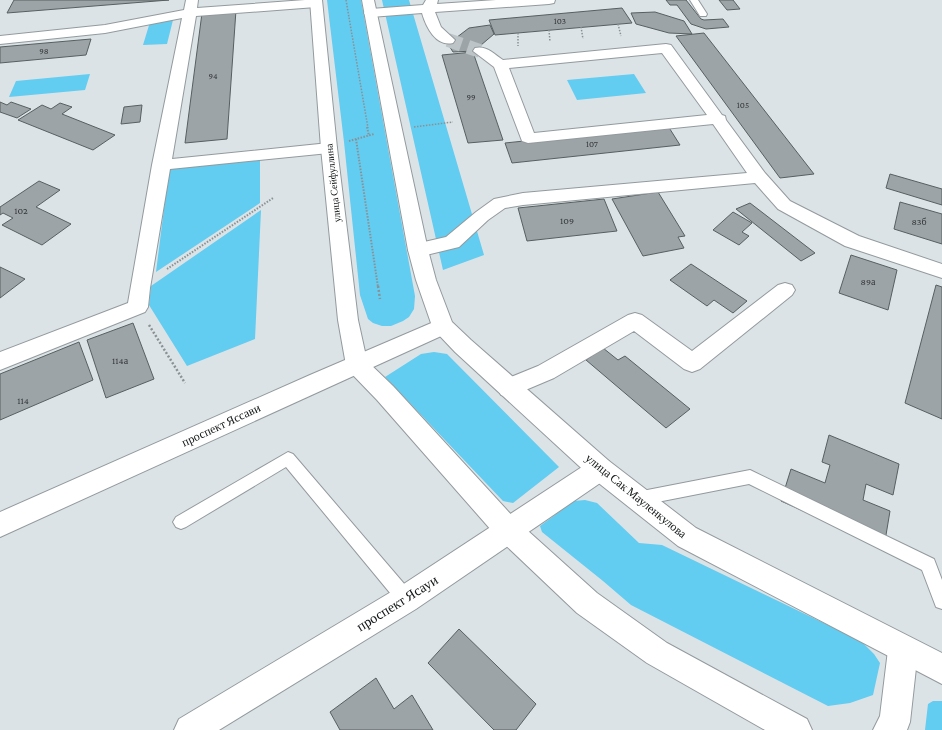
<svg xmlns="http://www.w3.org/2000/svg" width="942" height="730" font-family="'Crimson Pro',serif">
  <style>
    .green { fill: #62ccf1 }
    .building { fill: #9da4a7; stroke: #585f61 }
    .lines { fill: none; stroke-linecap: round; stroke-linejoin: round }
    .minor-tunnel { stroke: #bdc4c7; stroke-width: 14; stroke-dasharray: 14 7; stroke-linecap: butt }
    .service-casing { stroke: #939a9d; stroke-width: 2 }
    .minor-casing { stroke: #939a9d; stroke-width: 2 }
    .secondary-casing { stroke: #939a9d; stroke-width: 2 }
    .path-far2 { stroke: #8b9193; stroke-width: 1.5; stroke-dasharray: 1.5 1.5; stroke-linecap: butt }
    .path-far1 { stroke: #8b9193; stroke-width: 2; stroke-dasharray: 1.5 1.5; stroke-linecap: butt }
    .path { stroke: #8b9193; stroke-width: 2.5; stroke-dasharray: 2 2; stroke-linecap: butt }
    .service { fill: #fff; fill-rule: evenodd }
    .minor { fill: #fff; fill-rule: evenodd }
    .secondary { fill: #fff; fill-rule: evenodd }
    .labels { text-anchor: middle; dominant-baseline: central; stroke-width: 4; stroke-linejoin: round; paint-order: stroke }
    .far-number-label { font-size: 9px; fill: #34383a }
    .far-street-label { font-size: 10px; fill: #111415; stroke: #fff }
    .number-label { font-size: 10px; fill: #34383a }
    .street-label { font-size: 12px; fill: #111415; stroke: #fff }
    .near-street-label { font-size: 14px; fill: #111415; stroke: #fff }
  </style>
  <rect width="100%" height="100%" fill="#dbe3e6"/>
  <path class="green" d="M327,0H361L415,296L414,309L409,317L403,321L391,326H382L373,323L368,319L360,295L344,142Z
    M382,0H409L484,255L443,270Z
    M173,20L167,44L143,45L150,22Z
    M90,74L85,90L9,97L16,81Z
    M634,74L646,93L577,100L567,80Z
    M260,158V203L156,272L169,169Z
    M261,210L255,339L187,366L149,305L151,286Z
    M434,352L447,354L559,467L513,503L503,501L385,377L421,354Z
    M585,500L597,503L639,543L662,545L861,641L874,654L880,663L873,695L850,703L828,706L631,605L603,581L542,532L540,526L574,501Z
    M933,701H942V730H925L928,704Z"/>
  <path class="building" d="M14,0H169L7,13Z
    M666,0H686L701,19L704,20L723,19L729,27L706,29L691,24L677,5H670Z
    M719,0H733L740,9L727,10Z
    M622,8L632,23L495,35L489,20Z
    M236,10L227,139L185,143L202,13Z
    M655,12L684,21L692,34L669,33L636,24L631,13Z
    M490,25L494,34L474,51L453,52L448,44L469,28Z
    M704,33L814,174L780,178L676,36Z
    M91,39L86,55L0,63V47Z
    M473,52L503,140L468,143L442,55Z
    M0,102L7,105L11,102L31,109L17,118L0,112Z
    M60,103L72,107L62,114L115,135L93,150L18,120L42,105L51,109Z
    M142,105L140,122L121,124L124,107Z
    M668,126L680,145L512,163L505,143Z
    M890,174L942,189V205L886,188Z
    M39,181L60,190L36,207L71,224L42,245L2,225L13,218L3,213L0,215V207Z
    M658,192L685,236L678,237L684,248L643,256L612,199Z
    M604,199L617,231L527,241L518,208Z
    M900,202L942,214V244L894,229Z
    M750,203L815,253L801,261L736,209Z
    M733,212L752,223L742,232L749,236L739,245L713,230Z
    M851,255L897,270L888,310L839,293Z
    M691,264L747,301L733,313L714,300L707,306L670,280Z
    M0,267L25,279L0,298Z
    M936,285L942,287V419L905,403Z
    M133,323L154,379L106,398L87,340Z
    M79,342L93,380L0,420V374Z
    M603,348L618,360L625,356L690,409L666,428L586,360Z
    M829,435L899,464L893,495L866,484L863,500L890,511L884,547L781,501L791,469L825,483L830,465L822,462Z
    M459,629L536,704L516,730H494L428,663Z
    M376,678L394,709L412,695L433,730H340L330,712Z"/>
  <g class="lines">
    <path class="minor-tunnel" d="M448,40L480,51"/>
    <g class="service-casing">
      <path id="service" d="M690,0H698L707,14L706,16H700Z
        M288,452L293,454L412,593L414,599L412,605L406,607L400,605L286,467L186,527L181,529L176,527L173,522L176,517Z
        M750,470L934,559L942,580V609L936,607L922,570L749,484L637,506L632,504L630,499L632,494L637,492Z"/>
    </g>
    <g class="minor-casing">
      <path id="minor" d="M186,0H198L197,8L305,0H320L322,3L321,6L316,7L196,16L172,159L329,143L335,144L337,148L335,152L329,153L170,169L150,288L148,307L145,312L0,370V352L128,303L152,165L182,18L105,33L0,44V36L105,25L184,10Z
        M426,0H438L437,4L496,0H555L554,3L549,4L435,12L441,27L455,40L453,43C436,47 426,27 422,13L371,17L366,16L364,13L366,10L371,9L423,5Z
        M666,44L671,45L722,115L725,116L726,120L765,173L790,201L859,236L942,264V278L845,246L778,209L755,183L523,205L505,208L488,220L459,247L418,257L411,255L408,250L411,245L446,237L476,212L494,199L523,193L747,173L713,124L528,143L522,141L494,67L473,51L475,48C486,45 494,54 503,60ZM662,53L707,115L534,133L509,68Z
        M785,283L792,285L795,290L792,295L700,369L692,372L684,369L634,331L554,378L509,397L501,395L498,388L501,381L538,366L628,315L635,313L642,315L692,351L778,285Z
        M443,318L450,320L454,326L450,332L0,537V512L310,375Z
        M600,458L609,461L612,469L609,477L416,609L219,730H174L179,719L396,589L591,461Z
        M903,635L913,640L918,650L910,722L907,730H873L880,716L888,650L893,640Z"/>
    </g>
    <g class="secondary-casing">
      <path id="secondary" d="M310,0H322L337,148L358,320L367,361L393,386L517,521L597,593L667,643L807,719L812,730H765L647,663L577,613L499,539L377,400L349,371L346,365L338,320L321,148Z
        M362,0H374L428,250L436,280L452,322L471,340L609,461L696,528L942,653V684L678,546L591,477L455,352L436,332L432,326L416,280L408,250Z"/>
    </g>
    <path class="path-far2" d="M346,0L368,128
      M618,24L621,36
      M581,27L583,39
      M549,30L550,42
      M518,33V46
      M414,127L453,122"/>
    <path class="path-far1" d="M367,127L369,136
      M356,139L378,287
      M349,141L374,134
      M167,269L273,198"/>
    <path class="path" d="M378,286L380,299
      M149,325L185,383"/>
    <use href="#service" class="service"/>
    <use href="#minor" class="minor"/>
    <use href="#secondary" class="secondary"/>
  </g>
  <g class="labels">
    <g class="far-number-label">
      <text x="560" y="21">103</text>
      <text x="44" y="51">98</text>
      <text x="213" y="76">94</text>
      <text x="471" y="97">99</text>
      <text x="743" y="105">105</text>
      <text x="592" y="144">107</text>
    </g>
    <g class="far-street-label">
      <text transform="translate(333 183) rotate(-96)">улица Сейфуллина</text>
    </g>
    <g class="number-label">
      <text x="21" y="210">102</text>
      <text x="567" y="220">109</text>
      <text x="919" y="221">83б</text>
      <text x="868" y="281">89а</text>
      <text x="120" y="360">114а</text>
      <text x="23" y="400">114</text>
    </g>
    <g class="street-label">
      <text transform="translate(221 425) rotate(-25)">проспект Яссави</text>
      <text transform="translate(636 496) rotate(39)">улица Сак Мауленкулова</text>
    </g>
    <g class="near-street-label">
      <text transform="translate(397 603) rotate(-32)">проспект Ясауи</text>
    </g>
  </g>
</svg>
